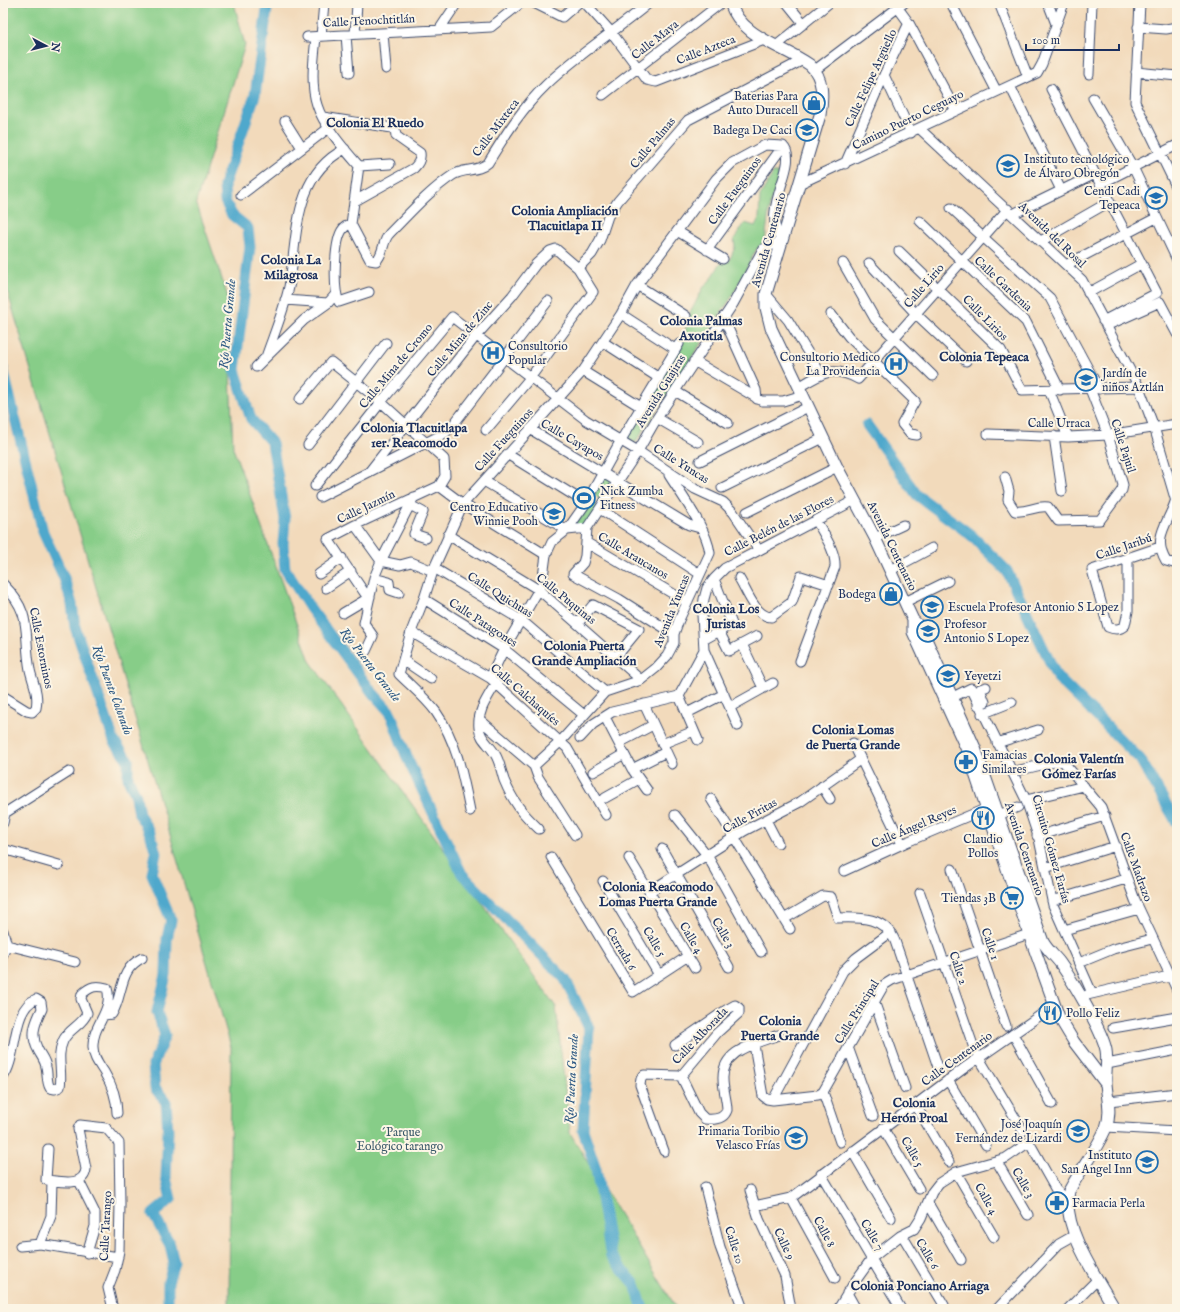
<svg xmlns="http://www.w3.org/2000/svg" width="1180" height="1312" font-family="'IM FELL English',serif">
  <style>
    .green { fill: #87cd88; stroke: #517e73 }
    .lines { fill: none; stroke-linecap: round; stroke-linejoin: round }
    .river { stroke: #4fa8cc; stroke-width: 11 }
    .minor-casing { stroke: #3b496c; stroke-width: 11 }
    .major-casing { stroke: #3b496c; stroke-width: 13 }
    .minor { stroke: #fff; stroke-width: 9 }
    .major { stroke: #fff; stroke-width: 11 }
    .labels { text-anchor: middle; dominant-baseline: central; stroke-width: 4; stroke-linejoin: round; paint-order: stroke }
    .street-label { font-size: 12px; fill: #1b2f5e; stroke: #fcf5e5 }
    .poi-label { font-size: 12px; fill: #1b2f5e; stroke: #fcf5e5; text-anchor: end }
    .park-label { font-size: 12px; fill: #365668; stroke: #fcf5e5 }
    .neighbourhood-label { font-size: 13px; font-weight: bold; fill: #1b2f5e; stroke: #fcf5e5 }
    .water-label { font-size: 13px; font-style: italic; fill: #2d5984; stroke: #fcf5e5 }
  </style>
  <rect width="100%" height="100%" fill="#fcf5e5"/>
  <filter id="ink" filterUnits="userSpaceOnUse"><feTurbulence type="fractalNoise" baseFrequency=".025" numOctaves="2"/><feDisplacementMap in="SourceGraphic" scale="8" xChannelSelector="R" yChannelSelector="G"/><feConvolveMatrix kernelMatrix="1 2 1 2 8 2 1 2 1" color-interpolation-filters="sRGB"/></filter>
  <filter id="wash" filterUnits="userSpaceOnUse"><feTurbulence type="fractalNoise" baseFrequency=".012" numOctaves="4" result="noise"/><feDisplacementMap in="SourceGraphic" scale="16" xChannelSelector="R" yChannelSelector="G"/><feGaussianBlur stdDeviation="0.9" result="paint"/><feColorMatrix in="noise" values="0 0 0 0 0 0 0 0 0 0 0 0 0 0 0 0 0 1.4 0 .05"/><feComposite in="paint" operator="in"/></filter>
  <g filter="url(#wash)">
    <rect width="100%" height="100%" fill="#f2dabb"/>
    <path class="green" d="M3,3H234L245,45L196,202L227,294L233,448L310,661L556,1007L570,1133L677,1309H229L231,1047L166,821L3,277Z
      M773,173H777L780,177L770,203L765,241L756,250L731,298L635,443L627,437L681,347L690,313L703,288L712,278L720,264L729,261L735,247L734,239L745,223L755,226L759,218L760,196Z
      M604,475L617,482L603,503L593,493Z
      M589,500L596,503L597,509L588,524L570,528Z"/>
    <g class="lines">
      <path class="river" d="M266,3L267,9L255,95L224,185L225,201L232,215L248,228L250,247L235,370L251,419L272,443L285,519L283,544L285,569L310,608L372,692L390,712L408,760L462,874L565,979L589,1028L583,1130L596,1169L611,1256L635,1284L643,1309
        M3,369L43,532L64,578L72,604L75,627L114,741L128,760V778L136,796L139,814L150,833L156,853L152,874L171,920L167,939L166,975L157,1012L165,1035L153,1065L155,1088L166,1102L168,1131L166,1178L171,1199L153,1214L170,1245L174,1262L168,1282V1309
        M867,425L917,495L971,535L1007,571L1057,677L1140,759L1177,823"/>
    </g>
  </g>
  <g filter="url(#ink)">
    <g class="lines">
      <g class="minor-casing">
        <path id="minor" d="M534,3L562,17L578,3
          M585,3L612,33L647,80L656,82L764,40
          M787,3L804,24
          M951,3L996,90
          M999,3L1028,77
          M1048,3L1056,24
          M1140,3L1135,102L1177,188
          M898,8L909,23L956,111
          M1138,27L1166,29L1177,27
          M439,30L457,3
          M383,33L386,69
          M355,34L357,4
          M346,35L349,73
          M321,36L324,3
          M307,37L491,27L521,3
          M316,37C314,58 310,84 317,105C323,125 345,150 359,166L351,224L370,260L376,261C384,254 382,242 389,234C409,214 429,191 453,175C464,168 478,172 488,163C505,135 523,107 546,85C578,54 616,31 649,3
          M776,46L829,3
          M815,70L904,3
          M1136,72L1177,76
          M1089,74L1092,3
          M884,75L911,133
          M1051,89L1157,293L1103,321
          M1012,90L1061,190
          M603,95L721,3
          M1093,98L1133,167L1177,260
          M323,117L392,128L395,129L396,136L420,153C421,159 419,163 414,168L355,201
          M285,121L302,148
          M920,129L1082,280L1139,387L1154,427L1177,505
          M845,164L884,75L909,23
          M359,166L390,164
          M799,184L1037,73L1042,64L1064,3
          M1100,184L1177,145
          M241,195L330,127
          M951,208L1050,298L1099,389
          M1013,214L1095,174
          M920,221L1026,322L1060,390
          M351,224C348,225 345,226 343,229C334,240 333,289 339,302L369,292
          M677,231L723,259
          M1041,241L1109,202
          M707,250L783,146
          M899,251L1001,350L1022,390L1139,387
          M843,263L875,319L933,376
          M869,263L916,314L966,361
          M1066,265L1156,218
          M578,268L592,254L600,240L608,216L618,201L688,120L803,60
          M637,285L686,316
          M1088,293L1141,264
          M766,294L788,320L821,374
          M285,300L328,303
          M621,314L675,349
          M831,314L849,337L915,401L902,424L910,434L917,435
          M723,317L756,390L757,399
          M1106,326L1160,302L1177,334
          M603,342L659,378
          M266,357C274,334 284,310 289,287C298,238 292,176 345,149
          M694,361L762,401H783L803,395
          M256,367L304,320L328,303L335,295
          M583,371L641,407
          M799,387C822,373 833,365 858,379L1008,209
          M1049,390L1068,437
          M675,391L728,423
          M300,399L331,362L381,402L444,459L445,476L439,486
          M657,418L698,442
          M530,429L689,525L700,528
          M988,434L1068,437L1108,435L1177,424
          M1054,436L1062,491
          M308,445L386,343
          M507,454L586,503
          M700,461L808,407
          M369,472L476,336L512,296L536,264L550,251L556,249L578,268L593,292L530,378L486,430
          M1005,477L1009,491L1008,500L1015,511C1027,513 1036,505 1048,507L1058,521L1100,520L1122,490L1123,485L1108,435L1090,389
          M484,481L567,530L586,503L621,440L679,344
          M315,486L381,402L452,317L586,420L638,451L695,489L723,502L733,512L758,549
          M439,486L463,504L546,555
          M722,488L823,438
          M320,497L445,433L453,425L548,301
          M1175,502C1168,524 1152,537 1166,561L1177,564
          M410,505L423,512L414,534L426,538
          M600,509L700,574
          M747,512L837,467
          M355,525L381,561
          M448,535L539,590L641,680
          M875,538L903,525
          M587,543L687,602
          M1128,557V611L1125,625C1120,630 1115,630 1108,627L1092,570L1160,547
          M381,561L400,565L411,562L433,571
          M434,568L521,620L605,692
          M891,570L932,548
          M319,574L342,558
          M374,578L389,582L390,590L399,593
          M739,578C746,589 755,616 771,617L792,602L801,576L829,585
          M3,584C34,615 23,633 30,670C33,683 39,694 36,708L32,712L27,711L3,696
          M326,588L351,571
          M368,598L328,539L355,525L439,486
          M424,599L504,649L584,715
          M905,602L948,581
          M343,613L370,597
          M578,623L593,605L639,629L616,657
          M719,631L729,651L757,636
          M411,632L490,678L567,748L606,815
          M705,639L732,624L714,579
          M742,644L763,688
          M704,650L738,726
          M366,651L373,636L364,623L374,578L381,561L414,497
          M403,660L431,679
          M800,661L835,567C836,551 824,535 816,520
          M490,678L504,649L542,584L546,555L552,542L567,530L587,528
          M496,683C488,697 477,711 479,728C480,739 490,745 495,754C500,762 501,771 504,780C513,802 522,813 539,829
          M679,696L698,740
          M953,697L971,688L1026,800L1039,839L1053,905L1092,993
          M644,704L672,764
          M978,705L985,702L980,689L986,687
          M730,707L773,683
          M687,713L724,694
          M982,714L1012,702
          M605,717L632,769L647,790
          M479,719L534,766
          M580,738L593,724L612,712L679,696L704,650L702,615L704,599L707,588L714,579L725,568L855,500
          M619,743L653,725
          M853,743L902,844
          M997,743L1038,730
          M662,744L694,731
          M534,766L560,742L605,692L641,680L656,668L667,656L674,643V634L679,620L710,553C707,529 682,496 669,475
          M534,766L538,777L575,835
          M632,769L666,752
          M593,772L624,754
          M1012,772L1062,760L1101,807L1135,900L1177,990
          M822,786L830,799
          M605,798L639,779
          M711,799L790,929
          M1026,800L1084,786
          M470,811C463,776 457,742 436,712C426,698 411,686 399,674L411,632L424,599L434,568L463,504L583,371L621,314L637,285L716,179L732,163L765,145L783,146C801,164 758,210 782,241L763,249L733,304L657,418L638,451L587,528L585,556L583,563L573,574L619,599L674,634
          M675,815L707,855L761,952
          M999,815L1018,807
          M766,820L778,843
          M3,823L5,813L69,772
          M1037,836L1105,816
          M3,849L59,865
          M662,849L729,967
          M551,857L633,992L688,956
          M629,858L695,968
          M1045,868L1116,846
          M952,869L1006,1026
          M844,871L909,841L992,806
          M603,881L659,975
          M649,892L744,831L800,802L861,759
          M920,893L975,1051
          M1052,901L1126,879
          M784,919L823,896L831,897L838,918C861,917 885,917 895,941L938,1067
          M1064,930L1139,909
          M3,931L7,945L3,954
          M7,945L75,962
          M1079,963L1113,949L1152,939
          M1087,995L1169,976
          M874,1001L905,1088
          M104,1015L112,1014C124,994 118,970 142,958
          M1113,1028L1177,1017
          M1013,1034L1052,1104
          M754,1045L763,1096L767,1099L773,1100L818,1095L823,1092L884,985L892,980L1035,932
          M848,1047L873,1116
          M979,1058L1023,1131
          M1107,1064L1177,1050
          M681,1076L699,1113L705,1119C714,1120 724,1119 727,1110C727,1100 723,1090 723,1079C722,1049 756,1044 778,1035
          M3,1077C18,1058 11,1009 36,999L41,1002L42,1009C35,1023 30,1035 38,1050C41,1056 45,1060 46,1067C48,1074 46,1081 50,1088L55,1089L60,1087C63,1072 56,1056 63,1041C68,1029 83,1025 87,1013L81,999L82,994C91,986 96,985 107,988C114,1011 92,1025 93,1047C93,1057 99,1064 104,1072C112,1085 117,1099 117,1113
          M948,1080L986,1145
          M823,1092L840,1142
          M773,1100L843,971L856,958L891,932
          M1109,1101L1177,1093
          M915,1104L949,1162
          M1106,1127L1177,1131
          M883,1128L919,1189
          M48,1149L46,1180C59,1181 84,1188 86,1169L78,1129L80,1125L106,1128L119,1143L120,1204L119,1251L115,1270L108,1288L113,1309
          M664,1151L640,1085L641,1079L644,1075L681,1076L717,1033L739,1013V1008L735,1005L726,1010L675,1045
          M852,1151L891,1218
          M997,1162L1028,1215
          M956,1172L994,1237
          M821,1174L901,1309
          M79,1181L95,1213V1226L87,1253
          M705,1187L720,1247L743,1309
          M750,1190L759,1219L785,1276L791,1309
          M791,1198L835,1278
          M928,1203L961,1260
          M754,1206L791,1198L963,1069L1055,1005
          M902,1235L944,1305
          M40,1244L51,1216L52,1181
          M20,1246L40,1244L118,1257
          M847,1293L856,1309
          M838,1309L852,1286L872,1258L900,1236L914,1229L921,1218L932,1192L939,1183L956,1172L1006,1158L1029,1142L1056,1190L1067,1201
          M997,1309L1059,1244L1075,1235
          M1068,1309L1098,1279"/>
      </g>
      <g class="major-casing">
        <path id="major" d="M730,3C742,38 782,45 810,65C824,78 823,97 820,115L766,294V308L771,328L837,467L875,538L913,620L921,628L975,748L1043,942C1048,951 1055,956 1060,963C1072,980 1102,1030 1106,1050C1108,1061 1105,1072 1106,1083C1107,1099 1112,1112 1106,1128C1096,1151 1080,1170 1069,1191C1061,1227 1097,1278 1115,1309
          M913,620V632L967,750L1029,934L1059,1017L1074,1042L1106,1084"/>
      </g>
      <use href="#minor" class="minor"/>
      <use href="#major" class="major"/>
    </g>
  </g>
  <defs>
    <g id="shop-ring" transform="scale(1.15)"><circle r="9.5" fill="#fcf5e5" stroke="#1f6fb2" stroke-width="1.5"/><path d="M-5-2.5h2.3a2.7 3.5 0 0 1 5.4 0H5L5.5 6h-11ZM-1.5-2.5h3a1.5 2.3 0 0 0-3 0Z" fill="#1f6fb2"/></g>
    <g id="school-ring" transform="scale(1.15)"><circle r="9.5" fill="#fcf5e5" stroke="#1f6fb2" stroke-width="1.5"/><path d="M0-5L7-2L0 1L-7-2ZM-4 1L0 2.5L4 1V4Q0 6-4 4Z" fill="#1f6fb2"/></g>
    <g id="university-ring" transform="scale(1.15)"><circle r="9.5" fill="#fcf5e5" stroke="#1f6fb2" stroke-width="1.5"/><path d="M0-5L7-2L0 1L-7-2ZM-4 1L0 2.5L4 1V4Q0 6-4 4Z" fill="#1f6fb2"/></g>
    <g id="hospital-ring" transform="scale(1.15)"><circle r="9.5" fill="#fcf5e5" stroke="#1f6fb2" stroke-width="1.5"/><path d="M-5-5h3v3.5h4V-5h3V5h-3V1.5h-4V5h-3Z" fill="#1f6fb2"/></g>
    <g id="stadium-ring" transform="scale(1.15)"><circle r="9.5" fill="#fcf5e5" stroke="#1f6fb2" stroke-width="1.5"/><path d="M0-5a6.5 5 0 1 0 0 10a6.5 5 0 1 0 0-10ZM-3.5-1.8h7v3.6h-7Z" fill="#1f6fb2"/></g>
    <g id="pharmacy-ring" transform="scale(1.15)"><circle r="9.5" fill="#fcf5e5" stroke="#1f6fb2" stroke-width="1.5"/><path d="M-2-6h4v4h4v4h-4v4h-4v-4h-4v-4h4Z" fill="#1f6fb2"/></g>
    <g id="restaurant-ring" transform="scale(1.15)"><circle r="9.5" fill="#fcf5e5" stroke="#1f6fb2" stroke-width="1.5"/><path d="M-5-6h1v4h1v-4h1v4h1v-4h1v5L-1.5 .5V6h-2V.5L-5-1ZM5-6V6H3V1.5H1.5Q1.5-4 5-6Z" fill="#1f6fb2"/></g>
    <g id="supermarket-ring" transform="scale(1.15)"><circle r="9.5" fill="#fcf5e5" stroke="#1f6fb2" stroke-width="1.5"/><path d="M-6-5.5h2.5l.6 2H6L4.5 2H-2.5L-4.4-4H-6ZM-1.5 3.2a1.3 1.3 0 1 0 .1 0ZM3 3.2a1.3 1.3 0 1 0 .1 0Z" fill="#1f6fb2"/></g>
  </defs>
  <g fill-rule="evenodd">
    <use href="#shop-ring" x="814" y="103"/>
    <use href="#school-ring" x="807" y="130"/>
    <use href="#university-ring" x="1008" y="166"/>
    <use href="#school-ring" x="1156" y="198"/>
    <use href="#hospital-ring" x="493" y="353"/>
    <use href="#hospital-ring" x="896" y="364"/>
    <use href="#school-ring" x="1086" y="380"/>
    <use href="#stadium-ring" x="584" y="498"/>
    <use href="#school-ring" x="554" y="514"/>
    <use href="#shop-ring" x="891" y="594"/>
    <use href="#school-ring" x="932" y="607"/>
    <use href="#school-ring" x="928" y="631"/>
    <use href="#school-ring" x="948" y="676"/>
    <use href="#pharmacy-ring" x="966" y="762"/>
    <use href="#restaurant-ring" x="983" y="818"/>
    <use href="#supermarket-ring" x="1012" y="898"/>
    <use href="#restaurant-ring" x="1050" y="1013"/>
    <use href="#school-ring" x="1078" y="1131"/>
    <use href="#school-ring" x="796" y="1138"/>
    <use href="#school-ring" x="1147" y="1162"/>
    <use href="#pharmacy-ring" x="1057" y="1203"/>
  </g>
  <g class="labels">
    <g class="street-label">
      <text transform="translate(369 21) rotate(-3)">Calle Tenochtitlán</text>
      <text transform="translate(655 40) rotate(-38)">Calle Maya</text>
      <text transform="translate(706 50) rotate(-21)">Calle Azteca</text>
      <text transform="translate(871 78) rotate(-65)">Calle Felipe Argüello</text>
      <text transform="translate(908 120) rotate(-26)">Camino Puerto Ceguayo</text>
      <text transform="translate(496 128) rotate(-53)">Calle Mixteca</text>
      <text transform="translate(653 143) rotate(-50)">Calle Palmas</text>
      <text transform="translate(735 191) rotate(-54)">Calle Fueguinos</text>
      <text transform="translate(1052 235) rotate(44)">Avenida del Rosal</text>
      <text transform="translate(769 240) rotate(-74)">Avenida Centenario</text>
      <text transform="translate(1003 284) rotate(43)">Calle Gardenia</text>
      <text transform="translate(924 286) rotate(-49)">Calle Lirio</text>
      <text transform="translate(985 318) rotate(45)">Calle Lirios</text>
      <text transform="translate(460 339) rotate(-50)">Calle Mina de Zinc</text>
      <text transform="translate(396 366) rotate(-50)">Calle Mina de Cromo</text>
      <text transform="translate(661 391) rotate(-58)">Avenida Guajiras</text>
      <text x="1059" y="423">Calle Urraca</text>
      <text transform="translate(504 440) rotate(-48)">Calle Fueguinos</text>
      <text transform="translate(572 440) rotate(30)">Calle Cayapos</text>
      <text transform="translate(1123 446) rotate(72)">Calle Pajuil</text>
      <text transform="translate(681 464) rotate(32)">Calle Yuncas</text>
      <text transform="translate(366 507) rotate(-26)">Calle Jazmín</text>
      <text transform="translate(779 526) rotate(-27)">Calle Belén de las Flores</text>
      <text transform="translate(892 546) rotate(64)">Avenida Centenario</text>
      <text transform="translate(1124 547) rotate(-19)">Calle Jaribú</text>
      <text transform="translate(633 556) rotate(31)">Calle Araucanos</text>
      <text transform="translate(500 595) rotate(32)">Calle Quichuas</text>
      <text transform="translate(566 599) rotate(39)">Calle Puquinas</text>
      <text transform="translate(672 611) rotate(-68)">Avenida Yuncas</text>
      <text transform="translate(483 623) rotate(33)">Calle Patagones</text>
      <text transform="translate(41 648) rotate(79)">Calle Estorninos</text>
      <text transform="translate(525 695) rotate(41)">Calle Calchaquíes</text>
      <text transform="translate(750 816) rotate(-29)">Calle Piritas</text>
      <text transform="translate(914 827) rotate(-23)">Calle Ángel Reyes</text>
      <text transform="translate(1024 849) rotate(71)">Avenida Centenario</text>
      <text transform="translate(1051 849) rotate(74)">Circuito Gómez Farías</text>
      <text transform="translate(1136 867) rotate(70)">Calle Madrazo</text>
      <text transform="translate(723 933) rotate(60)">Calle 3</text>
      <text transform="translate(691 938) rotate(59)">Calle 4</text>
      <text transform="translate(654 942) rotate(59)">Calle 5</text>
      <text transform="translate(990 944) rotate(71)">Calle 1</text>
      <text transform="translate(621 949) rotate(59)">Cerrada 6</text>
      <text transform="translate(958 968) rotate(71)">Calle 2</text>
      <text transform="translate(857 1012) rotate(-58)">Calle Principal</text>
      <text transform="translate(700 1036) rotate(-46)">Calle Alborada</text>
      <text transform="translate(957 1059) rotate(-36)">Calle Centenario</text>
      <text transform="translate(912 1152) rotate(60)">Calle 5</text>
      <text transform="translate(1023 1183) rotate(60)">Calle 3</text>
      <text transform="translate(986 1199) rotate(60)">Calle 4</text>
      <text transform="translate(106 1226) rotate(-87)">Calle Tarango</text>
      <text transform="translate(824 1232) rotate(62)">Calle 8</text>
      <text transform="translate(872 1235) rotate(59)">Calle 7</text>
      <text transform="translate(784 1244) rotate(65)">Calle 9</text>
      <text transform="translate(734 1245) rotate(72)">Calle 10</text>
      <text transform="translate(927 1254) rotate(59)">Calle 6</text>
    </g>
    <g class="poi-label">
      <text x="798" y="96">Baterias Para<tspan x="798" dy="14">Auto Duracell</tspan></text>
      <text x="792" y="130">Badega De Caci</text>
      <text x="1024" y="159" text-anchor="start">Instituto tecnológico<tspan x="1024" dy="14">de Álvaro Obregón</tspan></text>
      <text x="1140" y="191">Cendi Cadi<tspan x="1140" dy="14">Tepeaca</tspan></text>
      <text x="508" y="346" text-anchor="start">Consultorio<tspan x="508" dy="14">Popular</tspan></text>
      <text x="880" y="357">Consultorio Medico<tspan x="880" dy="14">La Providencia</tspan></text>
      <text x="1102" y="373" text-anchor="start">Jardín de<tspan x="1102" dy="14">niños Aztlán</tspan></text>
      <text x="600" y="491" text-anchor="start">Nick Zumba<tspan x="600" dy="14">Fitness</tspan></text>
      <text x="538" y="507">Centro Educativo<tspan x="538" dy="14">Winnie Pooh</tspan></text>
      <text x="876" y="594">Bodega</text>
      <text x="948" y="607" text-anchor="start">Escuela Profesor Antonio S Lopez</text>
      <text x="944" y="624" text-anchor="start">Profesor<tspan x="944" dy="14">Antonio S Lopez</tspan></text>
      <text x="964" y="676" text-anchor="start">Yeyetzi</text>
      <text x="982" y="755" text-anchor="start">Famacias<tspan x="982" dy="14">Similares</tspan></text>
      <text x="983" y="839" text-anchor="middle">Claudio<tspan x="983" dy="14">Pollos</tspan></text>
      <text x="996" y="898">Tiendas 3B</text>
      <text x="1066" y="1013" text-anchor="start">Pollo Feliz</text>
      <text x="1062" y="1124">José Joaquín<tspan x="1062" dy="14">Fernández de Lizardi</tspan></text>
      <text x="780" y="1131">Primaria Toribio<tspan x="780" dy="14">Velasco Frías</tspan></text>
      <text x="1132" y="1155">Instituto<tspan x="1132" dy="14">San Angel Inn</tspan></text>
      <text x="1072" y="1203" text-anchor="start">Farmacia Perla</text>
    </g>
    <g class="park-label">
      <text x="400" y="1132">´Parque<tspan x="400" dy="14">Eológico tarango</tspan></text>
    </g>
    <g class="neighbourhood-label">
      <text x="375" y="123">Colonia El Ruedo</text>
      <text x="565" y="211">Colonia Ampliación<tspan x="565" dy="15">Tlacuitlapa II</tspan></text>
      <text x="291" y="260">Colonia La<tspan x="291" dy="15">Milagrosa</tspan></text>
      <text x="701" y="321">Colonia Palmas<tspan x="701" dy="15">Axotitla</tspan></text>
      <text x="984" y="357">Colonia Tepeaca</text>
      <text x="414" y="428">Colonia Tlacuitlapa<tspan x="414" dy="15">1er. Reacomodo</tspan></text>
      <text x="726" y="609">Colonia Los<tspan x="726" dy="15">Juristas</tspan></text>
      <text x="584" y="646">Colonia Puerta<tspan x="584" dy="15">Grande Ampliación</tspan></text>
      <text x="853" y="730">Colonia Lomas<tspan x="853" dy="15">de Puerta Grande</tspan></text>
      <text x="1079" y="759">Colonia Valentín<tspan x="1079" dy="15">Gómez Farías</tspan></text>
      <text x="658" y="887">Colonia Reacomodo<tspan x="658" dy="15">Lomas Puerta Grande</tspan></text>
      <text x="780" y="1021">Colonia<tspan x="780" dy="15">Puerta Grande</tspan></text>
      <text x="914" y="1103">Colonia<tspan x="914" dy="15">Herón Proal</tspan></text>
      <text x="920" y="1286">Colonia Ponciano Arriaga</text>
    </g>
    <g class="water-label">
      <text transform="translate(228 324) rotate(-85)">Río Puerta Grande</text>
      <text transform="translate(370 665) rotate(52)">Río Puerta Grande</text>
      <text transform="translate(112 690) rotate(70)">Río Puente Colorado</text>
      <text transform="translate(572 1079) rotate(-87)">Río Puerta Grande</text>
    </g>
  </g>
  <rect width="1180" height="1312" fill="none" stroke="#fcf5e5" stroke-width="16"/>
  <g transform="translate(46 46) rotate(97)" stroke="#fcf5e5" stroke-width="3" paint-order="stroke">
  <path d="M0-3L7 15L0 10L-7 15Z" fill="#1b2f5e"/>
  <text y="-6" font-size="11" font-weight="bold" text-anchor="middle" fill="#1b2f5e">N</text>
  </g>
  <path d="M1026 44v6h93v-6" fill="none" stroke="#1b2f5e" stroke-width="2"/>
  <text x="1032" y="44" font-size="12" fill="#1b2f5e" stroke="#fcf5e5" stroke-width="3" paint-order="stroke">100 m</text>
</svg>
